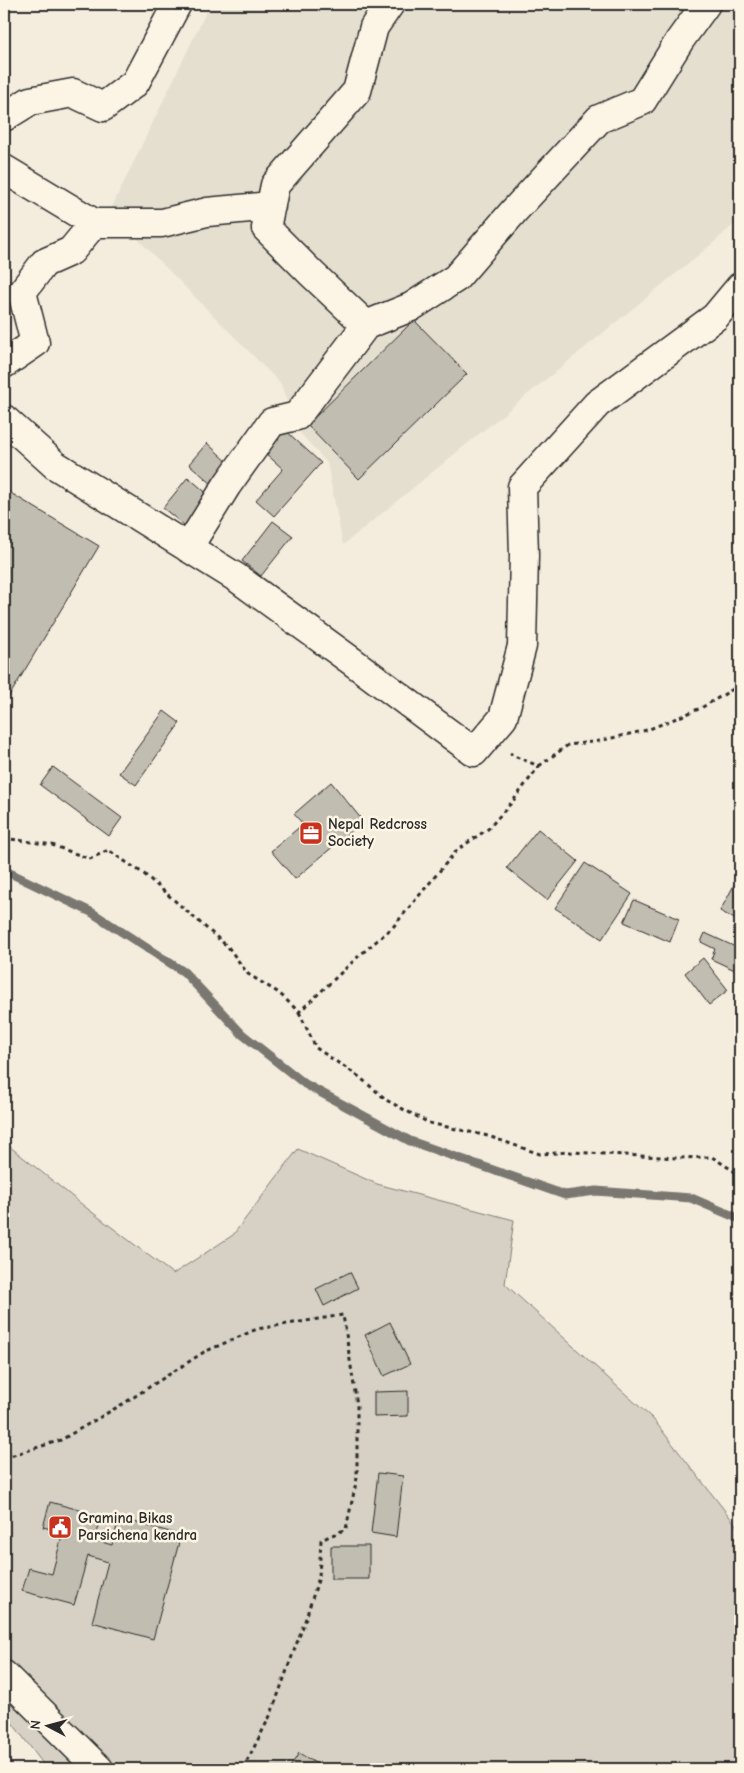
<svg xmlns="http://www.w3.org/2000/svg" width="744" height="1773" font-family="'Comic Neue',sans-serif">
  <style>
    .built { fill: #e5dfd0 }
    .green { fill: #d6d1c4; stroke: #807e78 }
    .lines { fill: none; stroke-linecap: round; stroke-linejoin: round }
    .stream { stroke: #7a7771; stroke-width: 9 }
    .building { fill: #c2bdb1; stroke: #2b2b2b }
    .street-casing { stroke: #2b2b2b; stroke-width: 31 }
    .secondary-casing { stroke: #2b2b2b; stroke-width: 31 }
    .path { stroke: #2b2b2b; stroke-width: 3; stroke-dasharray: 4 4; stroke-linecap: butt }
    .street { stroke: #fcf5e5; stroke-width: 28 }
    .secondary { stroke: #fcf5e5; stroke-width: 28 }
    .labels { text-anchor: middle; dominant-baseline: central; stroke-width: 5; stroke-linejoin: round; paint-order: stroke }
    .poi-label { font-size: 15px; font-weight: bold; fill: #2b2b2b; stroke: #fcf5e5; text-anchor: start }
  </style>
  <rect width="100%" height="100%" fill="#f4edde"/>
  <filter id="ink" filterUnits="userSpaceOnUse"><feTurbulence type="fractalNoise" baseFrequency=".02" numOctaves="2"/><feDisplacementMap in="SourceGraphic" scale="10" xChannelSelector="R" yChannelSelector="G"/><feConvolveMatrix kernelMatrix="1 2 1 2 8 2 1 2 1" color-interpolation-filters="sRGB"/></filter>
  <g filter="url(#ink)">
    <path class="built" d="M210,4H740V219L712,244L343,545L327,463L295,427L281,384L110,211Z"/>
    <path class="green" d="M4,1142L84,1206L173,1274L233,1235L298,1149L377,1184L514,1220L505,1284L653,1419L740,1530V1769H47L4,1712Z"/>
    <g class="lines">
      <path class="stream" d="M4,872L10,873L91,912L184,972L242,1034L305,1084L410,1141L565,1195L596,1191L691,1198L740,1219"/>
    </g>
    <path class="building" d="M414,320L467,374L359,479L307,425Z
      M284,429L321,463L274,516L256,500L283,469L264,452Z
      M207,443L231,465L213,485L189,464Z
      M188,477L210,496L185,526L163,508Z
      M4,489L99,546L4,705Z
      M273,521L293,536L261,576L242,561Z
      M164,711L180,723L136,785L119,773Z
      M53,767L122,818L109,836L40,785Z
      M331,782L363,821L295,879L271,851L303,824L294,814Z
      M538,829L578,861L547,900L507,868Z
      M585,863L632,894L602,939L555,908Z
      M739,876H740V922L720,911Z
      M634,900L679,919L670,942L624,922Z
      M705,933L740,949V969L739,972L711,959L715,949L701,942Z
      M703,958L728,990L709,1005L685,973Z
      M350,1272L358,1288L324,1306L316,1289Z
      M390,1322L410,1364L384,1376L365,1335Z
      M408,1391V1416L374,1417V1392Z
      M378,1473L403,1476L396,1537L371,1533Z
      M50,1502L102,1516L95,1540L112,1545L119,1518L181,1535L153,1639L92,1622L108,1562L88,1556L74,1605L22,1591L29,1568L52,1574L63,1532L43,1527Z
      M331,1546H369V1579H331Z
      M299,1753L325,1769H289Z"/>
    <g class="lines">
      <g class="street-casing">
        <path id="street" d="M4,117L30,101L73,93L103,107L135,83L177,4
          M4,169L94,223H162L207,212L271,206
          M366,325L312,274L266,228L275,185L357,91L374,27L390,4
          M4,364L35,343L22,292L44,263L71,251L94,223
          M4,419L55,465L237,578L353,662L474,752L503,718L522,646L524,555L522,487L597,404L715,317L740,287
          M188,548L227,485L272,422L297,416L366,325L411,307L456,278L514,211L599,119L642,101L680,40L706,4"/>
      </g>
      <g class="secondary-casing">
        <path id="secondary" d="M4,1675L99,1769"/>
      </g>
      <path class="path" d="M539,766L568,745L599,741L647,730L701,708L740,685
        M4,838L52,845L90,859L108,850L144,874L228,947L248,974L279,993L299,1012L360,955L393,927L457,850L488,829L513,801L539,766L514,756L510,753
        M299,1012L316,1048L358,1076L388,1101L429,1123L488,1136L540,1154L570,1152L678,1158L712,1157L740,1175
        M4,1458L61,1440L126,1402L204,1352L257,1329L343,1315L357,1405V1478L346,1529L321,1540L319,1577L306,1618L271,1714L243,1769"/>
      <use href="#street" class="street"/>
      <use href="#secondary" class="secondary"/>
    </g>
  </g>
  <defs>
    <g id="office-square" transform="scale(1.25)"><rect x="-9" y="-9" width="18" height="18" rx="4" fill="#c8321e" stroke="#fcf5e5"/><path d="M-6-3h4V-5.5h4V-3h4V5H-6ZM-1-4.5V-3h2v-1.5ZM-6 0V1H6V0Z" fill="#fff"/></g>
    <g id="civic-square" transform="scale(1.25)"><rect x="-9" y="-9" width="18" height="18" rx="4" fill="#c8321e" stroke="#fcf5e5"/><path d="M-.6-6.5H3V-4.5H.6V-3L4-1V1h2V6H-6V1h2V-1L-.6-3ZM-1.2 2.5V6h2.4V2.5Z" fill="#fff"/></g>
  </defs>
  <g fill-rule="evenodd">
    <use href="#office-square" x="311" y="833"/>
    <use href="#civic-square" x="60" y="1527"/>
  </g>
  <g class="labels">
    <g class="poi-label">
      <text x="328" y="824">Nepal Redcross<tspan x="328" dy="17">Society</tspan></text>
      <text x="78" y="1518">Gramina Bikas<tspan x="78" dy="17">Parsichena kendra</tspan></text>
    </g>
  </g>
  <rect width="744" height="1773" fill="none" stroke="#fcf5e5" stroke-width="20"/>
  <rect x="10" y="10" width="724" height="1753" fill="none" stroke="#2b2b2b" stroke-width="2" filter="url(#ink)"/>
  <g transform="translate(48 1726) rotate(276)" stroke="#fcf5e5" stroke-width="4" paint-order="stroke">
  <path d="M0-4L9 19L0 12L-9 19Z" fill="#2b2b2b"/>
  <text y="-8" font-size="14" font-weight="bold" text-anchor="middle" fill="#2b2b2b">N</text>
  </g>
</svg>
